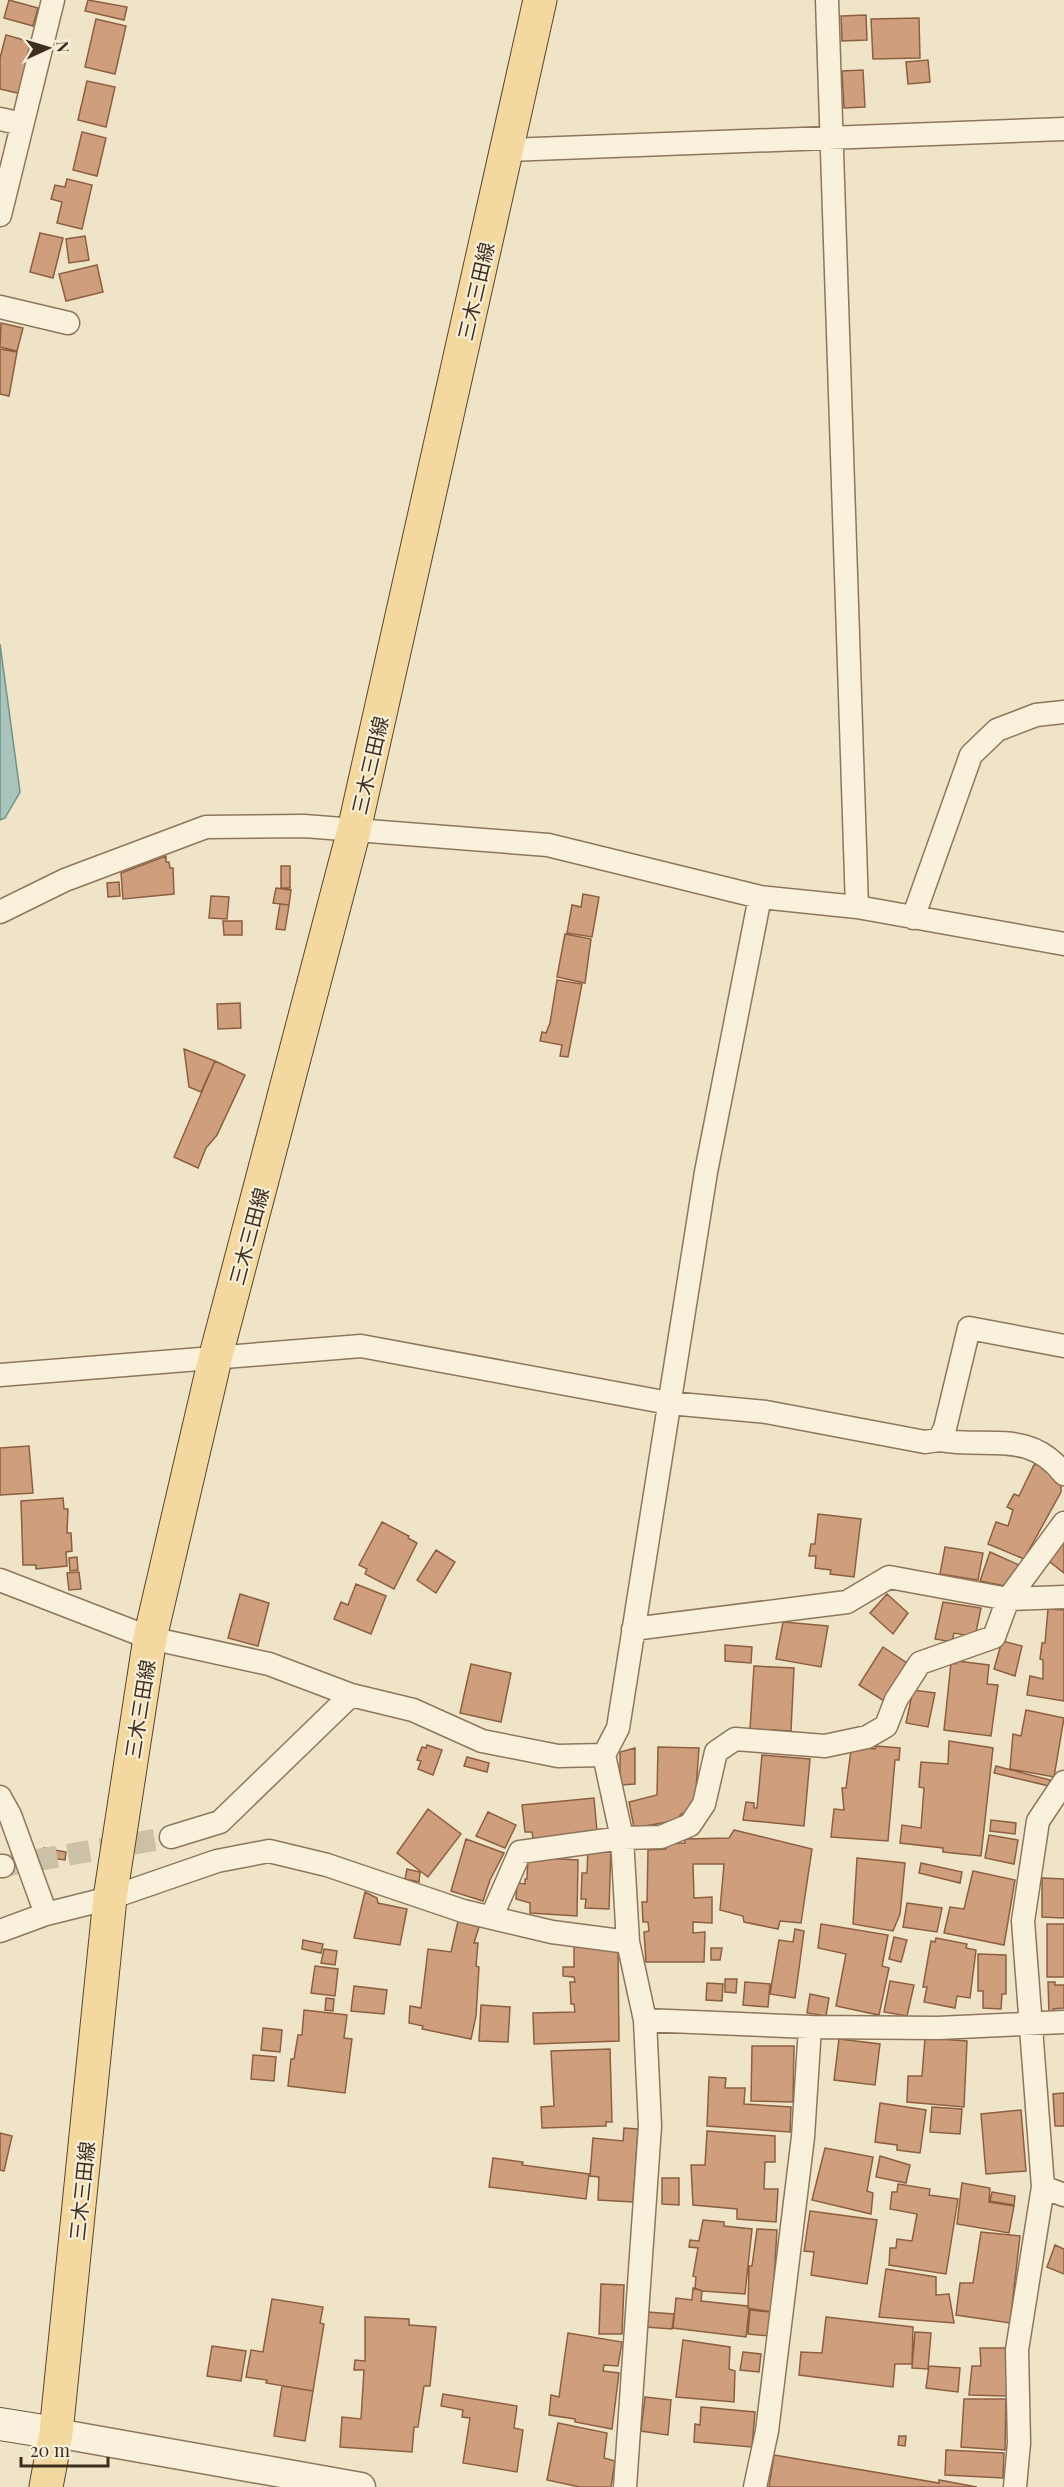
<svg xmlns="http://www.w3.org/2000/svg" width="1064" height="2487" font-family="'Playfair Display','Noto Sans JP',serif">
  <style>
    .water { fill: #a9c4bc; stroke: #6f938a; stroke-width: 1.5 }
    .building { fill: #cf9f7d; stroke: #8d5f41; stroke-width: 1.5 }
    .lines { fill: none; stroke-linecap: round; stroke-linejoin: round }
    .minor-tunnel { stroke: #ccc0a6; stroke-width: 22; stroke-dasharray: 22 11; stroke-linecap: butt }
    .minor-casing { stroke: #8d765c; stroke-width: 25 }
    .tertiary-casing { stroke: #8d765c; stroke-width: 31 }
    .secondary-casing { stroke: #6f573f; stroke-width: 34 }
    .primary-casing { stroke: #5b4430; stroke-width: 35 }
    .minor { stroke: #faf1dc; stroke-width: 22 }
    .tertiary { stroke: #faf1dc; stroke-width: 28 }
    .secondary { stroke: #faf1dc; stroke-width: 32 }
    .primary { stroke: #f3d9a0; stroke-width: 33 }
    .labels { text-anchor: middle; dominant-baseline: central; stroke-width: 4.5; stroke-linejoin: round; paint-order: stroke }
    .street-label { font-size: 20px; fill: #3d2e20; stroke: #f7eed8 }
  </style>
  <rect width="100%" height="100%" fill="#f0e4c8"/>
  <path class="water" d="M0,644L20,792L5,818L0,820Z"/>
  <path class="building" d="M9,0L38,8L33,26L4,18Z
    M88,0L127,7L124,20L85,11Z
    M866,15L867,40L842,41L841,16Z
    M919,18L920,58L873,59L871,19Z
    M96,19L126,26L115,74L85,67Z
    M6,35L35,43L22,94L0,89V58Z
    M928,60L930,82L908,84L906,62Z
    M863,70L865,107L844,108L842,71Z
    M87,81L115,87L106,127L78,120Z
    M82,132L106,138L97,176L73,170Z
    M67,179L92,185L82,229L57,223L62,202L51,199L55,185L65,187Z
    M40,233L63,238L53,278L30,272Z
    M85,236L89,260L69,263L66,239Z
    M97,265L103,292L66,301L59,274Z
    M1,323L23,328L17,351L0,347Z
    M0,349L17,352L9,396L0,394Z
    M166,856V862H169L170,868H173L174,894L123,899L121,873Z
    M281,866H290V888H281Z
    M119,882L120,896L108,897L107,883Z
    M276,888L291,890L289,905L273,903Z
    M583,894L599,897L592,937L567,933L572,905L581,907Z
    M211,896L229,897L227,919L209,918Z
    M280,904L289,905L285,930L276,929Z
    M223,921H242V935H224Z
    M565,934L591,939L585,983L557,977Z
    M557,980L582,984L568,1057L560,1056L562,1045L540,1041L542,1032L546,1033L550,1023Z
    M240,1003L241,1028L218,1029L217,1004Z
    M184,1049L215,1061L201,1092L189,1087Z
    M215,1061L245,1075L217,1135L206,1148L198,1168L174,1157Z
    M29,1446L33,1493L0,1495V1448Z
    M1038,1464L1061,1484V1492L1024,1559L988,1544L996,1522L1008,1526L1013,1510L1007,1507L1014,1494L1019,1496L1034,1465Z
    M63,1498L64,1509H68L67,1533H71L72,1551L66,1552L67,1566L36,1569V1565H23L21,1501Z
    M818,1514L861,1519L854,1577L830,1574L831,1570L815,1568L816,1556H809L811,1544H815Z
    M382,1522L409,1536L408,1538L417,1543L394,1589L365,1574L367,1569L359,1565Z
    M1064,1539V1573L1046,1559Z
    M945,1547L983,1553L978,1580L940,1574Z
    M436,1550L455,1562L436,1593L417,1580Z
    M990,1552L1019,1565L1005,1586L980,1581Z
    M77,1557L78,1570L70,1571L69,1558Z
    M79,1572L81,1589L69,1590L67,1573Z
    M356,1584L386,1596L371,1634L334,1619L341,1602L348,1605Z
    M240,1594L269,1603L258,1646L228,1638Z
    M887,1594L908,1613L893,1634L870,1613Z
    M943,1602L981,1608L975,1637L954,1633L952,1642L935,1639Z
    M1048,1609L1064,1610V1701L1027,1695L1030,1676L1043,1679V1660L1040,1659L1042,1643H1045Z
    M783,1622L828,1626L821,1667L776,1659Z
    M1002,1641L1022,1646L1015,1676L994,1669Z
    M725,1645L752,1647L751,1663L725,1661Z
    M883,1647L907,1663L884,1701L859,1685Z
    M957,1661L989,1665L987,1684L998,1685L991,1736L944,1730L951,1663L956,1664Z
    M471,1664L511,1673L501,1722L460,1713Z
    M754,1666L794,1668L791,1731L750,1729Z
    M913,1690L935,1693L928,1727L906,1723Z
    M1026,1710L1064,1718L1054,1777L1010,1769L1013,1734L1021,1736Z
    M949,1741L993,1748L981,1856L943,1852V1848L900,1843L902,1825L921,1828L924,1788L919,1787L921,1762L948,1764Z
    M427,1745L442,1750L433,1775L418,1769L421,1761L417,1760L422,1747L426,1748Z
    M876,1746L900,1748L899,1760H895L888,1841L831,1837L834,1809L844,1810L842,1788H846L851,1750L857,1747L875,1749Z
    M658,1747L699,1748L695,1803L692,1808L680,1815L679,1820L634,1828L629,1802L657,1795Z
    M635,1748V1784L620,1785V1752Z
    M762,1755L810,1759L804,1826L743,1820L746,1802L754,1803V1808H757Z
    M467,1757L489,1763L487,1772L464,1766Z
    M996,1766L1050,1780L1049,1786L994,1773Z
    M594,1798L597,1832L545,1838H533L532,1832H525L522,1805Z
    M428,1809L461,1834L428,1877L397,1853Z
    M488,1812L516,1825L505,1848L476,1836Z
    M991,1820L1016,1823L1015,1834L990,1831Z
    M734,1830L812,1849L801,1923L780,1921L778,1929L744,1922L743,1916L720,1910L724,1864H693L694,1898L712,1897V1923L693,1922V1933L705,1932L704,1962H646L644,1932L649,1931L648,1922H643L642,1902H647L648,1850L666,1849L665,1844L685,1843V1839L729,1838Z
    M989,1835L1018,1840L1014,1864L985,1858Z
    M466,1839L504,1853L490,1880L483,1901L451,1891Z
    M611,1845L609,1909L585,1908L586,1899H581L582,1873H587L588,1847Z
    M44,1848L66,1852L65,1860L43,1857Z
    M528,1857L578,1860L577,1916L530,1913V1903L516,1899L517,1883L525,1884V1879H527Z
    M857,1858L905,1863L900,1914L893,1931L853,1924Z
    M921,1863L962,1872L960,1883L919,1873Z
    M407,1869L420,1872L419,1882L405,1879Z
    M973,1871L1015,1880L1004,1945L944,1933L950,1907L964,1909Z
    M1042,1878L1064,1879V1918L1042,1917Z
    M365,1892L377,1898L378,1903L407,1909L400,1945L354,1938Z
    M907,1903L942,1908L937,1932L903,1927Z
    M458,1921L479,1927L474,1943H478L476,1966L479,1967L476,2016L471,2039L422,2029L423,2026L409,2023L410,2006L421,2008L428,1949L451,1952Z
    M821,1924L888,1935L882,1966L889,1968L879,2015L836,2006L846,1954L818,1948Z
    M1047,1924H1064V1977H1047Z
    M795,1929L804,1931L795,1998L770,1994L779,1940L793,1942Z
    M894,1937L907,1940L901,1962L889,1959Z
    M936,1938L967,1944L966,1948L976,1950L970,1998L957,1996L955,2008L924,2002L927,1987H923L931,1941L935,1942Z
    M303,1940L323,1944L321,1953L302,1949Z
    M574,1946L618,1949L619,2041L534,2044L533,2013L575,2012L574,2004H571L570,1982H575L574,1977L563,1976V1967H574Z
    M711,1948H722L720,1960H711Z
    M324,1949L337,1951L335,1965L321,1963Z
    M978,1954L1006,1955V1994H1002L1001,2009L983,2008V1991H978Z
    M315,1966L338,1969L335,1996L311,1993Z
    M725,1979H737L736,1993L725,1992Z
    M890,1981L914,1985L907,2016L884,2012Z
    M745,1982L770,1984L768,2007L743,2005Z
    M1048,1982H1055V1985H1064V2008L1053,2009V2012H1049Z
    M707,1983L723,1984L722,2001L706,2000Z
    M354,1986L387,1990L384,2014L351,2011Z
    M810,1994L829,1998L826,2016L807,2013Z
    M326,1998L334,1999L333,2011L325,2010Z
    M481,2005L510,2007L508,2042L479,2041Z
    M304,2010L347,2015L344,2038L352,2039L345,2093L288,2086L291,2059H294L298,2035H302Z
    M263,2028L282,2030L280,2052L261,2050Z
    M925,2038L967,2041L964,2107L907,2102L908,2076H922Z
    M839,2039L880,2044L875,2085L834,2080Z
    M752,2046H794L793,2102L751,2101Z
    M610,2049L612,2122H606V2126L542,2128L541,2107L554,2106L551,2051Z
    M253,2055L276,2057L274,2081L251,2079Z
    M709,2077L726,2078L725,2088H745L744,2104L791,2107L790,2132L707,2126Z
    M1064,2093V2126H1055L1053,2094Z
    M880,2103L926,2110L920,2153L897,2150V2145L875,2142Z
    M932,2107L962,2109L960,2134L930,2132Z
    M1021,2110L1026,2171L986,2174L981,2114Z
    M624,2128L638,2129L633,2202L598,2200L599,2177L590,2176L593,2138L623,2141Z
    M707,2131L775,2136V2162H765L764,2189H778L776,2222L737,2219V2209L693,2205L691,2165H705Z
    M0,2133L12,2136L4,2171L0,2170Z
    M825,2148L873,2157L867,2191L873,2193L871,2214L812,2200Z
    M880,2156L910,2165L906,2183L876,2177Z
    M493,2158L523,2162L522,2165L589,2174L586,2199L489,2187Z
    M662,2178H679V2205L662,2204Z
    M962,2183L990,2188L989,2202L1014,2206L1009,2233L957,2224Z
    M898,2184L930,2189L929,2195L958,2199L946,2274L889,2265L890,2248H896L897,2239L912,2241L917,2214L890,2209L892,2192H897Z
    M992,2192L1015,2196L1014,2205L990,2201Z
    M810,2211L877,2220L867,2284L811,2275L814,2252L804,2251Z
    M703,2220L724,2222V2226L752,2229L745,2294L702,2291L695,2288L696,2277L693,2276L698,2248L689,2247L690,2240L699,2241Z
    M757,2229L777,2230L772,2312L748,2308L749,2266H752Z
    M981,2232L1020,2236L1010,2323L956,2315L960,2283H973Z
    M1055,2245L1064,2249V2274L1047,2267Z
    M886,2269L936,2277V2295L949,2294L954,2323L879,2317Z
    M601,2284L624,2285L622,2334H599Z
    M693,2288L702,2291L701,2301L747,2306L749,2310L746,2337L673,2328L676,2298L692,2300Z
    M272,2299L323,2307L320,2323L324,2324L313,2391L266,2383L267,2380L246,2377L251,2350L263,2352Z
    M750,2310L770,2312L769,2336L748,2334Z
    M647,2312L674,2314L672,2329L646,2327Z
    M365,2317L409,2319V2325L436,2327L430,2386H424L418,2427H414L412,2452L340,2447L342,2417L361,2419L364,2370H354L355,2360L365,2361Z
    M826,2317L913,2327L912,2364H895L893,2387L799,2375L801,2352L822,2353Z
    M915,2332L931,2333L928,2369L912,2368Z
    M568,2333L622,2342L618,2366L604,2365L603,2371L619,2373L612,2429L575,2422V2419L549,2415L551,2395L559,2397Z
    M683,2340L730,2347L729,2369L735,2371L734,2402L676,2397Z
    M212,2346L246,2351L241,2381L207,2376Z
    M980,2348H1007V2396L969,2395L972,2366H981Z
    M743,2352L761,2354L759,2372L740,2370Z
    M929,2366L960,2368L958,2392L926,2388Z
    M282,2386L313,2391L305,2441L274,2436Z
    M443,2394L517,2406L514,2428L523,2430L517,2472L463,2463L470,2418L462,2417L463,2410L441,2406Z
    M645,2397L671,2400L668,2435L641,2431Z
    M964,2399H1006L1005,2450L961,2447Z
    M701,2407L755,2412L752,2447L694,2442L695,2424L700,2425Z
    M558,2423L607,2433L604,2458L615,2461L611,2487H580L547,2480Z
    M899,2436H906L905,2446L898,2445Z
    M946,2450L1004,2453L1003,2478L945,2475Z
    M774,2455L939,2483V2480L977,2487H769Z"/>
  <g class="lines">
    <path class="minor-tunnel" d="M3,1866L171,1837"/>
    <g class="minor-casing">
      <path id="minor" d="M827,0L857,907
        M0,119L22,124
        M507,150L1064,129
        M0,215L53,0
        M0,307L68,323
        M0,912L65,880L206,827L304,826L548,845L760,897L857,907L1064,944
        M913,918L971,755L997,730L1036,715L1064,712
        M0,1375L361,1346L669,1403L766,1412L925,1442L939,1440L945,1428L969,1328L1064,1346
        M939,1440C989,1449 1029,1429 1064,1474
        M0,1580L150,1638L269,1664L351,1695L413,1710L482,1741L558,1756L604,1755
        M633,1629L847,1602L889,1577L1008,1599L1064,1597
        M0,1797L10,1815L46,1914
        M171,1837L220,1822L351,1695
        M0,1866H3
        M492,1916L520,1852L622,1838L661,1837L690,1825L704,1804L716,1752L735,1739L825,1746L867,1737L886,1726L896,1700L920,1663L994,1637L1008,1599L1064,1523
        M0,1931L46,1914L110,1898L217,1861L269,1851L327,1865L463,1911L552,1932L628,1942
        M645,2020L810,2027L938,2028L1064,2022
        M1043,2187L1064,2195
        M625,2487L650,2126L645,2020L628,1942L622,1838L604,1755L618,1728L706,1172L760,897
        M755,2487L767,2431L803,2137L810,2027
        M1015,2487L1019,2443L1017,2350L1043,2187L1023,1921L1038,1821L1064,1782"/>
    </g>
    <g class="tertiary-casing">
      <path id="tertiary" d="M56,2433L361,2487"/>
    </g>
    <g class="secondary-casing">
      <path id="secondary" d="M0,2424L56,2433"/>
    </g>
    <g class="primary-casing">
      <path id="primary" d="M46,2487L56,2433L110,1898L150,1638L215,1359L354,830L540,0"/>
    </g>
    <use href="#minor" class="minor"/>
    <use href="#tertiary" class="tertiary"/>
    <use href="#secondary" class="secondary"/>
    <use href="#primary" class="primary"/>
  </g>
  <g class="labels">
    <g class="street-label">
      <text transform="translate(475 291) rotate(-77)">三木三田線</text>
      <text transform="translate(369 765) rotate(-77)">三木三田線</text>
      <text transform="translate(248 1236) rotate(-75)">三木三田線</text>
      <text transform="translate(139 1709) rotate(-81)">三木三田線</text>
      <text transform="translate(81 2191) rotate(-84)">三木三田線</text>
    </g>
  </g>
  <g transform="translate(48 48) rotate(86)" stroke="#f7eed8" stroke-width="4.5" paint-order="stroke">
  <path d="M0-4.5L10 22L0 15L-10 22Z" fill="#3d2e20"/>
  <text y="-9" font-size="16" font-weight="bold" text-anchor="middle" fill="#3d2e20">N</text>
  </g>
  <path d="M21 2457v9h87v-9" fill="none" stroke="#3d2e20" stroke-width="3"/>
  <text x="30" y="2457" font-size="18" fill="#3d2e20" stroke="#f7eed8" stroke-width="4.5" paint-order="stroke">20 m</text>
</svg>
